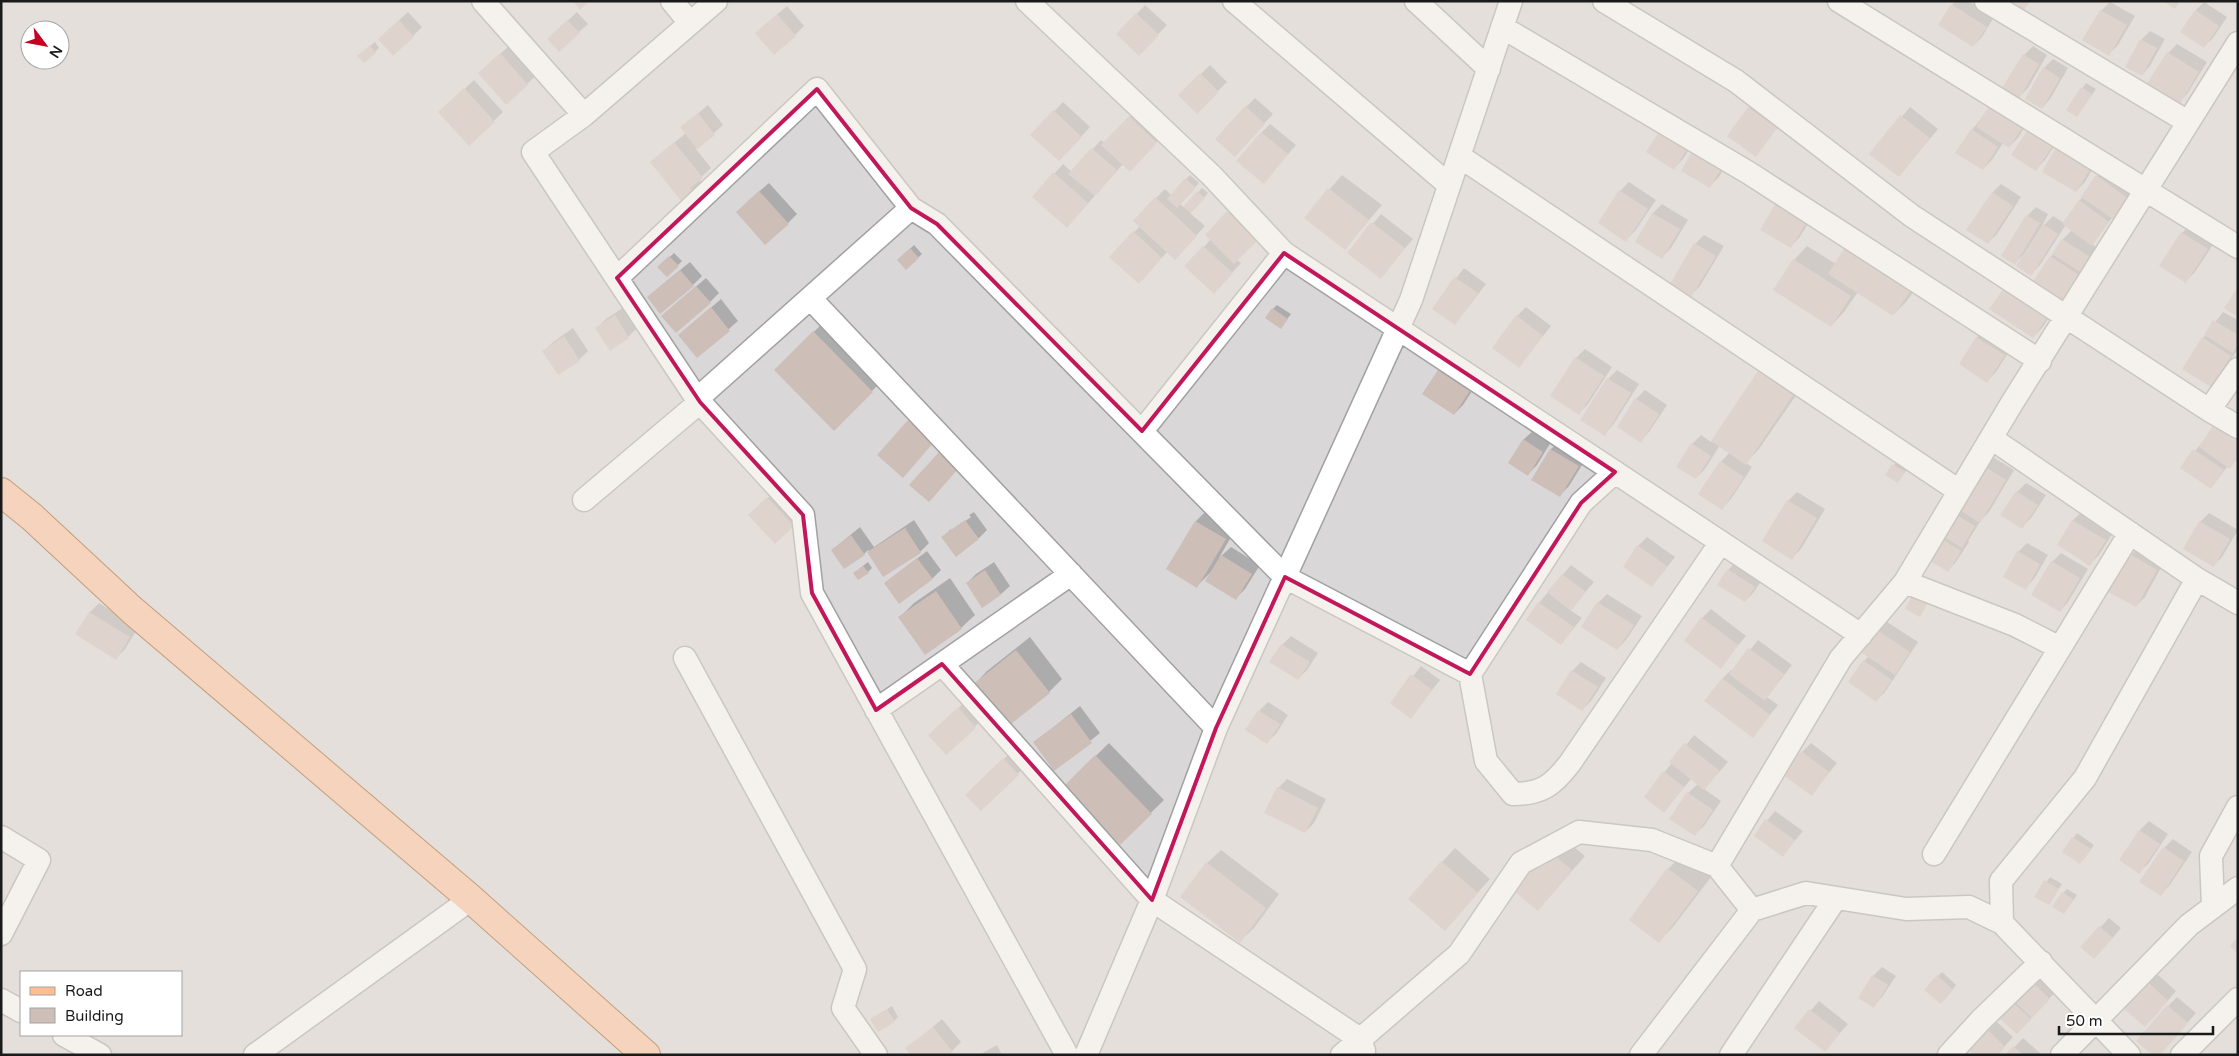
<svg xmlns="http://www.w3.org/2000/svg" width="2239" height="1056" font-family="'Varela Round',sans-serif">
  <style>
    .residential { fill: #d9d7d8; fill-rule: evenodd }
    .shadow { fill: #0003 }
    .building { fill: #cdbeb8 }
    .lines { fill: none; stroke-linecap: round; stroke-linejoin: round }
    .minor-casing { stroke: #a1a1a1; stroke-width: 25 }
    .major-casing { stroke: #914800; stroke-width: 30 }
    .minor { stroke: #fff; stroke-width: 22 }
    .major { stroke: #ffbd92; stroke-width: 28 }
    .marked { fill: none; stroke: #c2185b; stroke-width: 4; stroke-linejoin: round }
  </style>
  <rect width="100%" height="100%" fill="#ede6df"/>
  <path class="residential" d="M1,1H2238V1055H1ZM30,30H60V60H30ZM21,972H181V1035H21Z"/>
  <path class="shadow" d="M1955,1H1969L1994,17L1982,37L1973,46L1952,5Z
    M2110,2L2135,16L2118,45L2109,54L2101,11Z
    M2204,2L2227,17L2213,38L2204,46L2196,10Z
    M1145,5L1167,25L1139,54L1118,34Z
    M787,6L804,26L795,35L766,24Z
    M408,12L422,27L413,36L388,30Z
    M577,12L588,24L579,32L558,30Z
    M2150,31L2165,39L2150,66L2142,75L2141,40Z
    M375,42L379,48L364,62L363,52Z
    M2177,44L2207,62L2187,94L2178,103L2148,84L2168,53Z
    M509,46L536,76L527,84L488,65Z
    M2033,46L2047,55L2028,88L2019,97L2024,55Z
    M2053,59L2068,68L2050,99L2042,108L2044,68Z
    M1210,65L1227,82L1197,112L1180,95Z
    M474,80L503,112L469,145L449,103Z
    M2086,83L2096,89L2077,116L2068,109Z
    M1255,98L1273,114L1243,146L1246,107Z
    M1758,99L1785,118L1756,155L1749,108Z
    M1063,102L1090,127L1068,151L1032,135Z
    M708,105L723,125L696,149L711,168L699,179L702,182L693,191L651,162L686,133L682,127Z
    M1910,107L1938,129L1899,176L1871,154Z
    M1990,107L2030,118L2018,138L2009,147L2003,143L1992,160L1983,169L1972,130Z
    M1138,108L1165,133L1139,161L1123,164L1076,217L1033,197L1063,164L1072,172L1101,140L1105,143Z
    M1270,124L1296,145L1264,182L1261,133Z
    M1699,134L1683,159L1674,168L1647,152Z
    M2061,136L2045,160L2036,169L2013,154Z
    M2065,140L2098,159L2085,182L2076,191L2043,172L2056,149Z
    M1730,158L1719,177L1710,186L1683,170Z
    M2106,167L2135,188L2092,244L2101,250L2061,301L2033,283L2063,239L2072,230L2065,226L2040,265L2031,274L2024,254L2015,263L2027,216L2036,207L2048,214L2041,228L2053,216L2064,223L2097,176Z
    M1190,175L1199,183L1180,204L1184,207L1202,188L1208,193L1190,213L1205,226L1184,249L1168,251L1148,273L1134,232L1140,226L1156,198L1165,189L1171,195Z
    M1342,175L1382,205L1345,248L1306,217Z
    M1629,182L1656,200L1635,231L1626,240L1620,191Z
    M769,183L797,214L788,223L746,203Z
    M2001,184L2021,197L1997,234L1988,243L1993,192Z
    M1237,204L1265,231L1237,260L1241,263L1223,283L1204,247L1211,239L1207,235Z
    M1662,204L1688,220L1671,248L1662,257L1636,242L1653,213Z
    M1816,211L1799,238L1790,247L1762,229Z
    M1381,214L1413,239L1380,277L1349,253Z
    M2191,224L2216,240L2195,272L2186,281L2182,233Z
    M1704,235L1724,246L1700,286L1691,295L1695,244Z
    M914,245L922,254L906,269L898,260Z
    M1807,246L1836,264L1924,276L1907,301L1893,315L1858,292L1844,312L1831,326L1794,260Z
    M674,253L682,261L667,276L659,267Z
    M690,262L702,276L693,285L657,289Z
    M1464,268L1486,284L1455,324L1433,308Z
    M706,278L719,293L710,302L672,307Z
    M2014,279L2056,307L2042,328L2033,337Z
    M721,299L738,321L697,357L679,335Z
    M1277,305L1291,314L1284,323L1273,309Z
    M624,307L637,328L628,337L597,328L606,319Z
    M1526,307L1551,326L1519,366L1517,316Z
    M2223,312L2238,320V349L2220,377L2211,386L2203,338Z
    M827,319L885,378L834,429L775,370Z
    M573,328L588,351L579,360L559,373L544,351L553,342Z
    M1986,328L2013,345L1996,372L1987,381L1960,364L1977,337Z
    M1585,349L1612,367L1588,404L1579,413L1576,358Z
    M1773,358L1806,381L1759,449L1746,463L1752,467L1731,499L1722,508L1721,462L1730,452L1720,445L1705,469L1696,478L1692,444L1701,435L1711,442L1759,372Z
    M1448,362L1478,382L1463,405L1454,414L1439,371Z
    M1617,370L1639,384L1613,425L1605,434L1608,379Z
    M1645,390L1667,405L1649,432L1640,441L1636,399Z
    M2238,426V459L2228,466L2211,488L2182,468L2203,441Z
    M1533,431L1551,442L1537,465L1528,474L1510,463L1524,439Z
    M1560,441L1587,457L1569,486L1560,495L1533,479L1551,449Z
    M1991,456L2014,470L1989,512L1981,520L1968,541L1969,542L1956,562L1947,571L1936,531Z
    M1897,461L1908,468L1898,482L1887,475Z
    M2026,483L2046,495L2031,518L2022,527L2002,515L2017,492Z
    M777,489L802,516L775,542L750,515Z
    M1797,492L1825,509L1801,549L1792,558L1788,501Z
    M1209,508L1238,525L1219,558L1231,547L1260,565L1245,589L1236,598L1211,572L1197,586L1196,521Z
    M974,512L987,530L979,538L943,537L951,529V531L971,517L969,515Z
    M2082,512L2114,531L2099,555L2090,564L2059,545L2073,520Z
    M2209,513L2238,530L2222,557L2213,566L2200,522Z
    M914,520L929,543L920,552L884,576L868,550L864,554L832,550L860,527L874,547Z
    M1647,537L1675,557L1652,586L1638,546Z
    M2027,543L2048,555L2034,579L2025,588L2018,552Z
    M2140,546L2165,560L2145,597L2136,606L2131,555Z
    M927,551L941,570L932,579L885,583Z
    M2061,553L2088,569L2068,602L2060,611L2052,562Z
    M1737,561L1763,578L1754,592L1745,601L1728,570Z
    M868,562L872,568L868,572L859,569Z
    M994,562L1010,586L1001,594L967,583L976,574Z
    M1571,565L1594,582L1570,610L1582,618L1561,644L1539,603Z
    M950,578L975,615L961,628L900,617L914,603Z
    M1607,594L1642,616L1626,640L1617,649L1583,626L1598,603Z
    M99,603L138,628L125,649L116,658L77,634L90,612Z
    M1711,609L1746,636L1720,667L1702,618Z
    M1887,622L1918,642L1885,692L1876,701L1864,661L1869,656L1878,631Z
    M1291,636L1318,653L1307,670L1298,679L1271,662L1282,645Z
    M1030,637L1062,679L1049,692L974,685L987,671Z
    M1758,640L1792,665L1767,697L1778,705L1753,736L1722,679L1731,670L1733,671Z
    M1581,662L1606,678L1591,701L1582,710L1572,671Z
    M1421,666L1440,680L1411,717L1392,703Z
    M968,699L984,718L946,753L939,726Z
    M1268,702L1288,715L1276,734L1267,742L1259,711Z
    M1080,706L1100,733L1055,769L1035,742Z
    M1694,735L1728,762L1704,789L1721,801L1704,826L1695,834L1688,793L1698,784L1691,779L1664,811L1645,797Z
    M1109,743L1164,800L1120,843L1064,787Z
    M1811,743L1837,763L1812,794L1802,752Z
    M1013,750L1027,765L981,809L967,795Z
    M1287,779L1326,799L1314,823L1305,832L1278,788Z
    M1775,811L1803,831L1783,855L1755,835Z
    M2149,821L2168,834L2148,864L2139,872L2120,859L2140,830Z
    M1557,833L1585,856L1538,910Z
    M2077,833L2094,845L2084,859L2063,852Z
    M2173,839L2192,852L2169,886L2160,895L2141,881L2164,848Z
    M1455,848L1490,879L1445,929L1442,862Z
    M1221,850L1279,894L1254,928L1240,941L1207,863Z
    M1682,855L1711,877L1673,927L1659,941L1668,869Z
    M2050,877L2062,884L2049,904L2036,896Z
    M2067,889L2077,895L2064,913L2063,893Z
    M2109,918L2121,928L2103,949L2082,947Z
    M1882,967L1896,976L1882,997L1874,1006L1873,976Z
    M1942,972L1956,985L1945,999L1938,976Z
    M2041,973L2058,989L2026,1024L1999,1016Z
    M2156,973L2176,991L2154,1017L2125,1008Z
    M2177,997L2196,1013L2165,1048L2168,1006Z
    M1819,1001L1848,1024L1825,1050L1796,1028Z
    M892,1006L898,1017L894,1021L872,1019Z
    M942,1019L961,1042L952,1051L907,1049Z
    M1997,1022L2013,1037L1997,1055L1988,1031Z
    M2023,1038L2041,1054V1055H2007Z
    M997,1045L1002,1055H980L981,1054Z"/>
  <path class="building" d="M573,1H589L580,10Z
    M2012,1H2030L2024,10Z
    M2163,1H2180L2175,9Z
    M1951,4L1987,27L1973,47L1938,25Z
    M2100,10L2127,25L2109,56L2082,40Z
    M2195,10L2219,26L2204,48L2180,32Z
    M1136,13L1159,35L1139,56L1116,34Z
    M777,14L796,36L774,55L755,33Z
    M399,20L414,37L393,56L378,39Z
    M567,20L580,33L559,52L547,39Z
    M2140,39L2157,48L2142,76L2125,67Z
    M370,45L376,53L364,63L357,56Z
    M2167,52L2199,72L2179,105L2146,85Z
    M500,53L528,85L506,105L478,73Z
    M2023,54L2039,64L2019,99L2002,88Z
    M2043,67L2060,78L2042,109L2025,99Z
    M1200,73L1219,92L1197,114L1178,95Z
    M2081,87L2092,94L2077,117L2066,110Z
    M464,88L495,122L469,146L438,112Z
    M1245,106L1265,124L1235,157L1215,139Z
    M1989,106L2022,128L2009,148L1976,127Z
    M1748,107L1777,128L1756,157L1727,136Z
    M1053,110L1082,137L1059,161L1030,135Z
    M698,113L715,135L697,149L680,127Z
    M1900,115L1930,138L1899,177L1869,154Z
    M1129,116L1157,143L1130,172L1101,145Z
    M1663,125L1691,143L1674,170L1646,152Z
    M1971,129L1998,147L1983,170L1955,153Z
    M2028,129L2053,145L2036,171L2011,155Z
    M1261,132L1288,154L1264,184L1236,161Z
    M674,142L703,178L690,188L694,192L682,202L650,162Z
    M1091,148L1117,170L1095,196L1068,174Z
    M2055,149L2090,169L2076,192L2042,172Z
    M1693,150L1722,167L1710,188L1681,171Z
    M1053,172L1088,203L1067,228L1032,197Z
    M2096,175L2127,198L2113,219L2081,197Z
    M1185,178L1196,188L1177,208L1167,199Z
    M1328,188L1369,220L1345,250L1304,218Z
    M1619,190L1648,209L1626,242L1598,223Z
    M759,191L789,224L765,245L736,212Z
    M1197,191L1205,198L1191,213L1183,207Z
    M1992,192L2013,206L1988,244L1966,230Z
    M1155,197L1197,236L1175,260L1133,221Z
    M2079,200L2109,222L2092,246L2062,224Z
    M1777,201L1808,220L1791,248L1760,230Z
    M1227,211L1257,241L1234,264L1205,235Z
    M1652,213L1680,229L1662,259L1635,242Z
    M2026,215L2040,223L2015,265L2001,256Z
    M1371,222L1405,248L1381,279L1347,253Z
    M2043,224L2058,234L2031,276L2016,266Z
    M1133,231L1162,258L1139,284L1109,257Z
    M2181,232L2208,249L2186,283L2159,266Z
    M2062,239L2093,259L2083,274L2052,254Z
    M1694,243L1716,256L1691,297L1670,284Z
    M1203,246L1233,273L1214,294L1184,266Z
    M1846,246L1911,290L1893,316L1828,274Z
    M910,248L919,258L906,270L897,260Z
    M669,256L679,266L667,277L657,267Z
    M2050,256L2079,275L2061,303L2032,283Z
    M1793,259L1851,296L1831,327L1773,290Z
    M680,270L694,286L660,314L647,297Z
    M1454,277L1478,293L1455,325L1432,309Z
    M696,286L711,303L676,333L661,316Z
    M2005,287L2048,316L2033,338L1989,309Z
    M2238,287V317L2224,308Z
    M711,307L730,331L697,358L678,335Z
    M1272,308L1288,319L1281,329L1265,318Z
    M615,315L629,338L610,351L595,328Z
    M1516,315L1543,336L1519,368L1492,348Z
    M2213,320L2238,335V344L2233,353L2204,335Z
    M813,331L873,392L834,431L774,370Z
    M564,336L580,361L558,375L542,351Z
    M1976,337L2005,355L1987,383L1959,364Z
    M2202,337L2231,356L2211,387L2182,369Z
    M1575,357L1604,376L1579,415L1550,396Z
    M1438,370L1470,391L1454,415L1422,394Z
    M1758,371L1793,395L1746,465L1711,441Z
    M1607,378L1631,393L1605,436L1580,420Z
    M1635,398L1659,414L1641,443L1617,427Z
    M908,420L934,442L903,478L877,455Z
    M2214,424L2238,441V457L2230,469L2199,447Z
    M1523,439L1543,452L1528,476L1508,463Z
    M1691,443L1711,456L1696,479L1676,467Z
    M1550,449L1579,466L1560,497L1531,480Z
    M2193,449L2224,470L2211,489L2180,468Z
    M940,451L959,468L929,502L909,485Z
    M1720,461L1744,477L1722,510L1698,494Z
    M1892,464L1905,472L1898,483L1885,475Z
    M1981,464L2006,480L1980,523L1955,507Z
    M2016,491L2038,505L2022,529L2000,515Z
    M767,497L794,526L775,544L748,515Z
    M1787,500L1817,518L1792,560L1762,541Z
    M1944,508L1975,526L1962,548L1931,529Z
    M965,520L979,539L956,557L941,537Z
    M2072,520L2106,540L2090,566L2057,545Z
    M1195,521L1226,539L1197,588L1166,569Z
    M2199,521L2230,539L2214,567L2183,549Z
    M905,528L921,553L883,577L867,552Z
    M1932,533L1961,551L1948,572L1919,554Z
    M851,535L865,555L844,569L831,550Z
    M1637,545L1667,566L1652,587L1623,567Z
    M2017,551L2040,564L2026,590L2003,577Z
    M2130,554L2157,570L2136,607L2108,592Z
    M1221,555L1252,574L1236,600L1205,581Z
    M917,558L933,579L899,604L884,583Z
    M2051,561L2080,578L2060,612L2031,595Z
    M863,566L869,573L858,580L853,573Z
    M1727,569L1755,587L1745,602L1717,585Z
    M985,570L1001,595L982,608L966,583Z
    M1562,574L1586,592L1571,611L1547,592Z
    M936,591L962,629L925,655L898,617Z
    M1914,592L1929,601L1920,617L1905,609Z
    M1538,602L1574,627L1561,645L1526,620Z
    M1597,602L1634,625L1617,650L1581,627Z
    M89,612L130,637L116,660L75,634Z
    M1701,617L1738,645L1721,669L1684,641Z
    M1877,630L1910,652L1895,675L1862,653Z
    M1281,644L1310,662L1298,680L1269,662Z
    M1748,648L1784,674L1765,701L1729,674Z
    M1016,650L1050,693L1006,728L972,685Z
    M1863,660L1892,680L1876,702L1848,682Z
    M1571,670L1598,687L1582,711L1556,694Z
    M1411,674L1432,690L1411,719L1390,703Z
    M1722,678L1770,715L1753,738L1704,701Z
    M958,707L976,728L946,755L928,735Z
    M1258,710L1280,724L1267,744L1245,730Z
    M1071,714L1092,743L1054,771L1033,742Z
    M1684,743L1720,771L1704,790L1669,762Z
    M1801,751L1829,772L1812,796L1783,775Z
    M1095,755L1152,814L1120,845L1063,787Z
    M1003,758L1019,775L981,811L965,795Z
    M1663,771L1684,787L1664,813L1644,797Z
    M1277,787L1318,808L1305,833L1264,813Z
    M1687,792L1713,810L1695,836L1669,819Z
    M1765,819L1795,840L1783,857L1754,836Z
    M2139,830L2160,844L2139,874L2119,860Z
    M2072,837L2091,849L2080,864L2062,852Z
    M1543,846L1572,870L1538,911L1509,887Z
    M2163,847L2184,861L2161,896L2139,882Z
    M1441,861L1478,893L1445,931L1408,899Z
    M1206,862L1266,908L1240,943L1180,897Z
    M1667,868L1698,891L1659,943L1629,920Z
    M2044,880L2059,889L2049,905L2034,897Z
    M2062,892L2073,899L2064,914L2052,907Z
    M2099,926L2113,938L2094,959L2080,947Z
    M2238,937V954L2230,946Z
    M1872,975L1888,985L1874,1008L1858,998Z
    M1937,975L1953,990L1941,1004L1924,990Z
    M2031,981L2050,999L2032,1018L2013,1000Z
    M2147,981L2168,1001L2145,1027L2123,1008Z
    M2011,1001L2031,1019L2017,1034L1997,1016Z
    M2167,1005L2188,1023L2160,1055H2152L2136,1041Z
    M887,1009L895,1022L878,1032L870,1019Z
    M1809,1009L1840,1033L1825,1052L1794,1028Z
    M933,1027L953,1052L949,1055H910L905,1048Z
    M1988,1030L2005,1047L1998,1055H1973L1969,1051Z
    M2013,1046L2023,1055H2005Z"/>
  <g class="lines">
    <g class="minor-casing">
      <path id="minor" d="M483,1L584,115
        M672,1L690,23
        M716,1L584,115L533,152L697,399L803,515L812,593L1067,1055
        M1027,1L1212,176L1284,253L1861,635
        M1234,1L1449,185
        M1416,1L1489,69
        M1604,1L1736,81L1912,216L2209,410L2238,427
        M1839,1L2238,247
        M1986,1L2188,122
        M1502,27L1749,173L2040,361
        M1459,156L1959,491
        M617,278L817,89L911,208L937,224L1285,577L1470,674
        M811,299L1216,728
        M697,399L911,208
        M2209,410L2238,369
        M1142,431L1284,253
        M1991,438L2197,579L2085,778L2001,881L2002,923
        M1615,472L1581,503L1470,674L1486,761L1513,794C1542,794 1553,785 1570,763L1721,542
        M584,500L700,402
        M2197,579L2238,603
        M1905,582L2015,625L2060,648L2130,533
        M685,658L855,969L843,1008L876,1055
        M942,664L1152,900L1360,1039L1364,1051
        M876,710L1071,574
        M1,837L39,860L1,934
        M1934,854L2060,648
        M1717,866L1752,910L1806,893L1906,909L1969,907L2002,923L2129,1055
        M2213,907L2211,856L2238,807
        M1,1000L21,1011
        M64,1035L100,1055
        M255,1055L471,899
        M1086,1055L1152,900L1216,728L1411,300L1511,1
        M1342,1055L1459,954L1521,863L1579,832L1652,840L1717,866L1841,658L1905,582L2012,403L2238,43
        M1641,1055L1752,910
        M1731,1055L1836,898
        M1949,1055L1981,1020L2041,962
        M2062,1055L2189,925L2238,888
        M2182,1055L2238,999"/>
    </g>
    <g class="major-casing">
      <path id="major" d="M1,492L32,517L132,610L471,899L646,1055"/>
    </g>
    <use href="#minor" class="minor"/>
    <use href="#major" class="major"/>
  </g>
  <path d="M0 0H2239V1056H0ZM817,89L911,208L937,224L1142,431L1284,253L1615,472L1581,503L1470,674L1285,577L1216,728L1152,900L942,664L876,710L812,593L803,515L700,402L617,278Z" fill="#ede6df" fill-opacity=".55" fill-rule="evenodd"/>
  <path class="marked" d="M817,89L911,208L937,224L1142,431L1284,253L1615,472L1581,503L1470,674L1285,577L1216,728L1152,900L942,664L876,710L812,593L803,515L700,402L617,278Z"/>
  <rect width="2239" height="1056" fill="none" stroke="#1a1a1a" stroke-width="5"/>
  <rect x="20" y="971" width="162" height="65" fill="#ffffff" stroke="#a3a3a3"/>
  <rect x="30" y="987" width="25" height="8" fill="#ffbd92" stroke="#a3a3a3"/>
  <text x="65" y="996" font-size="15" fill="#1a1a1a">Road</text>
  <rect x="30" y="1008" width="25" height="15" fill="#cdbeb8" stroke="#a3a3a3"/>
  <text x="65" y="1021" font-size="15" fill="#1a1a1a">Building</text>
  <g transform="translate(45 45) rotate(122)"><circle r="24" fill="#ffffff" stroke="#a3a3a3"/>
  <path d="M0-4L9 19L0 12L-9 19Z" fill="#c50021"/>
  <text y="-8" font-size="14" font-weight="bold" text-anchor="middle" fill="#1a1a1a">N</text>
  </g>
  <path d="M2059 1026v8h154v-8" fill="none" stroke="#1a1a1a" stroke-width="2.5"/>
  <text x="2066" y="1026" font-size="15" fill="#1a1a1a" stroke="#ffffff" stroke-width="4" paint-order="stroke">50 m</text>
</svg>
